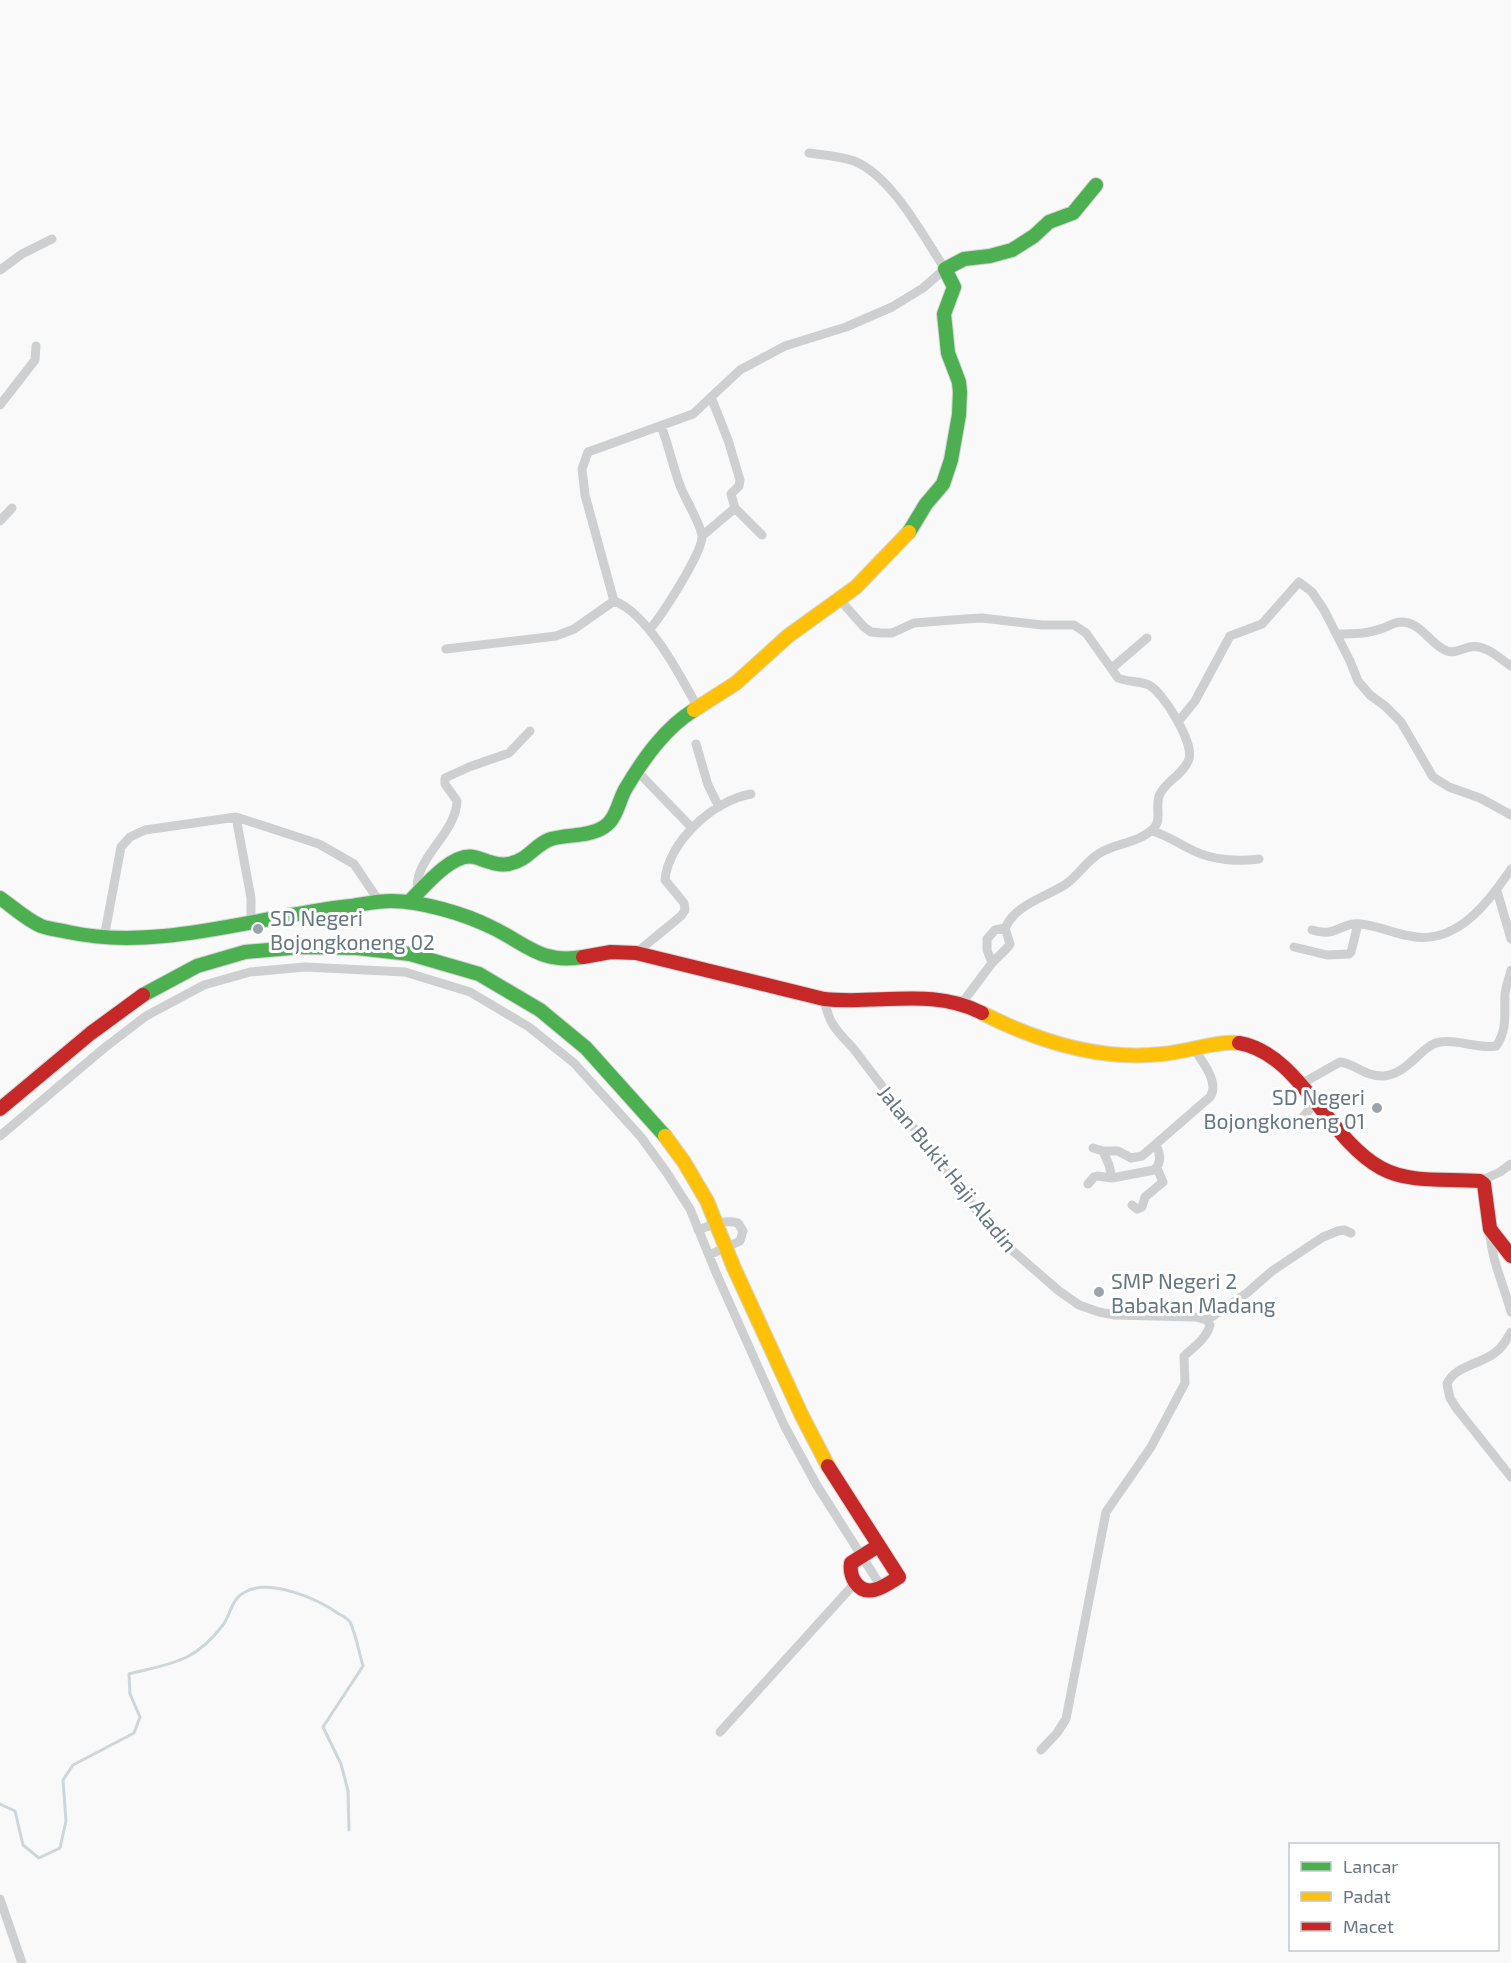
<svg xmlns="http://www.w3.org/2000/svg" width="1511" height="1963" font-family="'Exo 2',sans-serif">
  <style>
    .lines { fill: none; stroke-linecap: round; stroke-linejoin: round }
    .stream { stroke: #ced6d9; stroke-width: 3 }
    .fast-casing { stroke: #d5d6d7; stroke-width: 16 }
    .slow-casing { stroke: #d5d6d7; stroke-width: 16 }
    .jam-casing { stroke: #d5d6d7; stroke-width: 16 }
    .street { stroke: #cecfd0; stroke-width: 9 }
    .fast { stroke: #4caf50; stroke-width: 14 }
    .slow { stroke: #ffc107; stroke-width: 14 }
    .jam { stroke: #c62828; stroke-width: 14 }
    .poi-dot { fill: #99a4ac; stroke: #fff; stroke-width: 2 }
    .labels { text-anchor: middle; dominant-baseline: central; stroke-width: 6; stroke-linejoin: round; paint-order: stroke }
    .poi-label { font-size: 21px; fill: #657683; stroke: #fff; text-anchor: start }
    .street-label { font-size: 21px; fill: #657683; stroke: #fff }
  </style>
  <rect width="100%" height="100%" fill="#f9f9f9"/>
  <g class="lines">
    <path class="stream" d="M0,1804L15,1811L23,1845L39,1858L60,1848L66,1821L63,1780L73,1765L134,1733L140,1717L130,1694L129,1674C172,1663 194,1663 223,1625C231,1614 231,1599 245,1592C270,1578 318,1599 339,1614C343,1616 348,1619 350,1622C356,1634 359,1653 363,1666L323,1727L341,1764L348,1791L349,1830"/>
    <g class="fast-casing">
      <path id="fast" d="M909,532L926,504L943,484L951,460L959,415L960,392L959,382L948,353L944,314L954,287L945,269L964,259L990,256L1012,250L1034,236L1049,222L1073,213L1096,185
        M0,898C13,907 27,920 41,926C49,929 59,930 68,932C159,952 258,916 350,906C364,904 378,901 391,901C421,901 465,914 491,927C527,944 540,964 583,957
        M409,902C423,888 452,852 474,857C486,860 495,866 509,864C529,860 535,844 551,839C568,834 589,837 604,827C617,819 619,799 626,788C644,758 665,728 694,710
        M143,995L197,966L245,952L302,947L357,948L410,954L479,974L540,1010L586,1048L665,1136"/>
    </g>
    <g class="slow-casing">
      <path id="slow" d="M694,710L736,683L788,636L856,587L909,532
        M982,1013C1037,1041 1099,1061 1162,1054C1188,1052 1213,1041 1239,1043
        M665,1136L684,1162L707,1201L734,1268L802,1416L828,1466"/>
    </g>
    <g class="jam-casing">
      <path id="jam" d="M583,957L611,952L636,953L824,999C878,1005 932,987 982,1013
        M1239,1043C1299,1053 1328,1139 1381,1168C1410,1184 1448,1178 1480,1181L1484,1184L1490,1229L1511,1256
        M0,1109L91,1033L143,995
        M828,1466L899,1577C886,1585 867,1600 855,1582C851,1576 850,1570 851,1563L878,1546"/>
    </g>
    <path class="street" d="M0,270L22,254L52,239
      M711,397L728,440L740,480L739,486L731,494L735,508
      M0,405L35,360L36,346
      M0,521L12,508
      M702,536L735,508L762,535
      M839,599L864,627L871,632L881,633H892L914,623L965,619L982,618L1042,625H1074L1086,633L1118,678C1127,682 1140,681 1149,685C1164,693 1194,743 1189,759C1184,774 1166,781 1160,794C1154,805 1163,820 1153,829C1139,843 1116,843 1100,853C1086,861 1079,875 1066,884C1045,898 1017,903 1005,928L1010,944L1008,947L992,963L962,1003
      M650,629C662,615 703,552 702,536C701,525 686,500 681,488C673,468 669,446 661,426
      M1337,634C1353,634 1368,634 1383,628C1389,626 1394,622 1401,622C1422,622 1429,644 1447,651C1456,654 1462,648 1470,647C1485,644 1499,658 1511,666
      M446,649L556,636L574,629L614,601
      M1112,668L1147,638
      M698,708C681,677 648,613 614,601L585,495L582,469L588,452L693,414L740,370L785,346L846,327L892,307L923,288L945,269C923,236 892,176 854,161C840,156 824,155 809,153
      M1178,722L1195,701L1230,636L1262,624L1299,582L1312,592L1324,610L1350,661L1358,681L1370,695L1385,706L1401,722L1433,777L1449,787L1480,798L1511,815
      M696,744L708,785L719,807
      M637,771L692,828
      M236,817L251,898V920
      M1152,831C1167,835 1179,844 1194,851C1213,860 1238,862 1259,859
      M1497,891L1511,939
      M418,893C411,860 456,835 457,801L445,784V778L469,767L509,753L530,731
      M1312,930C1338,938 1339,922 1361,924C1378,926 1393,933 1410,936C1456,946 1489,902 1511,869
      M104,938L121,847L130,837L145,830L236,817L319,844L354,864L379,901
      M1294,947L1327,955L1349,954L1351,952L1358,924
      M636,953L681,916L685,910L684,903L665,880C668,842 714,800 751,794
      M992,963L987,950V939L995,930L1005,928
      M824,999C829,1024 836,1030 853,1048L980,1215L1006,1245L1059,1291L1079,1305L1099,1312L1115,1315L1195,1317L1207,1320L1210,1325C1207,1338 1194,1347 1184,1356L1185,1383L1151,1447L1106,1512L1066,1719L1057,1733L1041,1750
      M1301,1084L1340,1062C1356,1064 1365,1077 1384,1076C1410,1073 1421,1045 1440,1042C1458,1039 1477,1049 1496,1046C1508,1030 1504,1012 1505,994C1506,986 1509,978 1511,970
      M1279,1125L1302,1118L1316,1102
      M0,1136L103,1049L146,1016L204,985L250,972L305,967L405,972L470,992L529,1027L574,1063L641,1137L667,1173L690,1209L717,1275L784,1425L816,1484L882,1588
      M1093,1148L1103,1151H1118L1131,1158L1142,1156L1210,1097C1220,1083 1202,1061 1194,1049
      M1103,1151L1109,1165L1112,1178
      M1480,1181L1500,1172L1511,1164
      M1088,1184L1094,1177L1097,1176L1112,1178L1154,1170C1162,1163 1160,1153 1156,1145
      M1132,1205L1137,1209L1142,1207L1145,1197L1163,1182L1157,1168
      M698,1230C712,1225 724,1219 738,1223L743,1231L740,1241L709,1255
      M1490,1231C1491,1260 1504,1285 1511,1312
      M1207,1320L1247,1293L1272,1271L1323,1237L1338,1231L1344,1230L1351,1233
      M1511,1332C1507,1339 1503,1347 1496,1352C1482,1364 1454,1366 1447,1384L1450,1398L1457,1409L1511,1477
      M720,1732L855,1583
      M0,1899L22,1963"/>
    <use href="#fast" class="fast"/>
    <use href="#slow" class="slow"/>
    <use href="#jam" class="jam"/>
  </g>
  <g class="poi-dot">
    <circle cx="258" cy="929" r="6"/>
    <circle cx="1377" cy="1108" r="6"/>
    <circle cx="1099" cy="1292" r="6"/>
  </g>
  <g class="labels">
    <g class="poi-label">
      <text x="270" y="917">SD Negeri<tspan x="270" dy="24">Bojongkoneng 02</tspan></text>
      <text x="1365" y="1096" text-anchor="end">SD Negeri<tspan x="1365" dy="24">Bojongkoneng 01</tspan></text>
      <text x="1111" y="1280">SMP Negeri 2<tspan x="1111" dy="24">Babakan Madang</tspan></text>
    </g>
    <g class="street-label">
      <text transform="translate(948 1168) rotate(51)">Jalan Bukit Haji Aladin</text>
    </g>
  </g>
  <rect x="1289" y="1843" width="210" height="108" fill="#ffffff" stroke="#c1c8cd" stroke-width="1.5"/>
  <rect x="1301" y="1862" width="30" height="9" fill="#4caf50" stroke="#c1c8cd" stroke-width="1.5"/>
  <text x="1343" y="1873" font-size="18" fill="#657683">Lancar</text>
  <rect x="1301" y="1892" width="30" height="9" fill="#ffc107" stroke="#c1c8cd" stroke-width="1.5"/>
  <text x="1343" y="1903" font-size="18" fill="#657683">Padat</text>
  <rect x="1301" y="1922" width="30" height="9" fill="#c62828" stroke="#c1c8cd" stroke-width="1.5"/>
  <text x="1343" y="1933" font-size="18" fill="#657683">Macet</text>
</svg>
